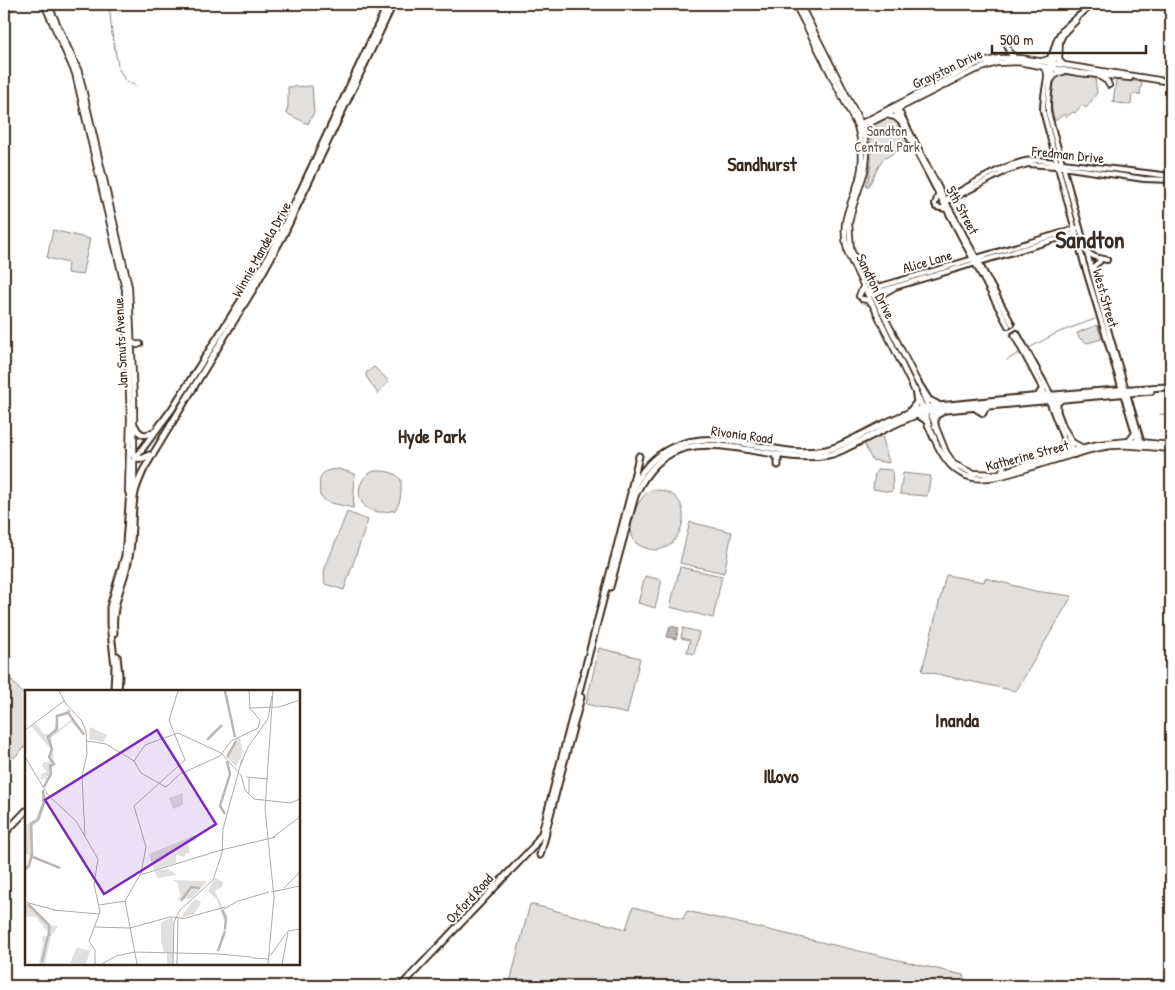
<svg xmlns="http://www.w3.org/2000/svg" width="1175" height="990" font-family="'Patrick Hand',sans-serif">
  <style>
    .green { fill: #e2e0de; stroke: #8e857e }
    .water { fill: #bcb6b3; stroke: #887e77 }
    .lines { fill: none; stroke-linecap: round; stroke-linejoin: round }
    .stream { stroke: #887e77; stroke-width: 1 }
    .tertiary-tunnel { stroke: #d8d4d2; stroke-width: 4; stroke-dasharray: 4 2; stroke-linecap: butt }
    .tertiary-casing { stroke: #3b2a1e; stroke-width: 8 }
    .secondary-casing { stroke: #3b2a1e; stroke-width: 8 }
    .primary-casing { stroke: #3b2a1e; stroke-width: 9 }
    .tertiary { stroke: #fff; stroke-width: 4 }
    .secondary { stroke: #fff; stroke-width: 4.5 }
    .primary { stroke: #fff; stroke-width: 5 }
    .labels { text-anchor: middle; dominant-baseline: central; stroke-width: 4; stroke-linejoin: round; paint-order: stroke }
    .street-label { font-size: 14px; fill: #3b2a1e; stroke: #fff }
    .park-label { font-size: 14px; fill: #65584e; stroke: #fff }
    .district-label { font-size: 19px; font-weight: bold; fill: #3b2a1e; stroke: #fff }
    .town-label { font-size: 24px; font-weight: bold; fill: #3b2a1e; stroke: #fff }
    .inset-river { fill: none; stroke: #bcb6b3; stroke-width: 2.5 }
    .inset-road { fill: none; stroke: #b1aaa5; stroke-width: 1 }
    .view { fill: #7b2cbf; fill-opacity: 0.15; stroke: #7b2cbf; stroke-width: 2.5 }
    .inset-edge { fill: none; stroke: #3b2a1e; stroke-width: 2.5 }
  </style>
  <rect width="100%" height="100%" fill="#fff"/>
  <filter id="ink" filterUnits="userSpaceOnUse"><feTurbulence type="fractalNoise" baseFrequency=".02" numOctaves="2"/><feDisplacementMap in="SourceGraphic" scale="10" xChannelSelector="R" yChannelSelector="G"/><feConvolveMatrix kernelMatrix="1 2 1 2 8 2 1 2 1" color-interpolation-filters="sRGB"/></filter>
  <g filter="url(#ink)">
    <path class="green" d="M4,4H20L4,17Z
      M1061,74L1095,78L1097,93L1086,108L1082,105L1075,113L1073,112L1066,117L1064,114L1055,121C1050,110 1049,81 1061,74Z
      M1126,80L1142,82L1140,95L1132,94L1131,105L1113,102L1116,81Z
      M312,86L314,112L308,124L286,113L288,106V87Z
      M888,118C900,119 904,134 909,144L882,160L868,187L866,186C869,177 871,168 871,158C871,137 865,129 888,118Z
      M53,230L90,239L82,275L67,273L68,263L47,258Z
      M1097,325L1102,339L1087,343L1079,338L1077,333Z
      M374,367L389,381L378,394L366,376V373Z
      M882,435L889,463L872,460L865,446V443Z
      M339,469L355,474L353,508L327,502L320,496C319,477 318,470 339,469Z
      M878,469L892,470L893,490L890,492L873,489L875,473Z
      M375,471C385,471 395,471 401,480C401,491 402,501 395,510C352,522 351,477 375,471Z
      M903,473L931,476L927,496L900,494Z
      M651,490C706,488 681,563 646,548C642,547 638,545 636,543C624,530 637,497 651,490Z
      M347,512L368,520L344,590L325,584L324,571Z
      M690,522L732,532L724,573L680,563Z
      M680,567L722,576L713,618L670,607Z
      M946,575L984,582L985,578L1035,591L1072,596L1016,691L922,671Z
      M645,576L662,580L655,608L638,603Z
      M683,628L699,632L694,654L687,652L690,640L681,638Z
      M599,648L640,658L627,714L586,704Z
      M4,672L26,697V746L14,758L4,751Z
      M530,904L626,929L633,907L683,919L687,911L963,975L968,986H509Z"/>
    <path class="water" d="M670,626L679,628L676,639L667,637Z"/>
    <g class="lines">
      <path class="stream" d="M109,4L112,34L118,66
        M119,69L125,80L136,86
        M1027,349L1057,333L1095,319
        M1007,360L1021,352
        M1160,414L1171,415
        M4,713L6,731L11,743"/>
      <path class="tertiary-tunnel" d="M1012,324L1017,333
        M1008,326L1014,335"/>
      <g class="tertiary-casing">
        <path id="tertiary" d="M1094,4C1083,13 1070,21 1061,32C1052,43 1043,96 1043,111L1084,264L1138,443
          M1076,21C1071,26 1066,30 1063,35C1055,49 1047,96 1048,112L1110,336L1142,444
          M897,107L946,202L1012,324
          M894,109L1008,326
          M944,200C968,187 1011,158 1038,160L1171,176
          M944,203L1008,170L1028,164L1055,166L1144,179L1171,180
          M935,204L938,195
          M936,207L946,209
          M1088,253L1095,257L1107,260
          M1093,271L1094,266L1100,261
          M867,292L875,288L1078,228
          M868,295L1077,233
          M1017,333L1051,395L1065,431
          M1014,335L1049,401L1069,453
          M1068,438L1074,455"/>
      </g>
      <g class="secondary-casing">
        <path id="secondary" d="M44,4L75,73L125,289L130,419L128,492
          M48,4L79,72L129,287L134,400V492
          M795,4L857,126C862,143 864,161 859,179C850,210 839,218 848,254L923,408L928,422
          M800,4L850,102L861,124L865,139L867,155L865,171L852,210L849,223L851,250L918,383
          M1060,41L1059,60L1064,65
          M1007,45L1009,52L1014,57
          M1042,61L1049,59L1053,53
          M1043,67L1047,72V82
          M1099,76L1107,81L1109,85
          M1051,80L1057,73L1063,72
          M887,115L895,117L901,122
          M858,125L976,64L999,58H1020L1171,82
          M860,128L973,71L996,63L1018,62L1079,73L1130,78
          M866,278L872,284L880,287
          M859,296L863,287
          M862,299L867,300L871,303
          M880,305L881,295L893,288
          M132,342L137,345L140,344
          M922,392L946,452L954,464L972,473L996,474L1068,451L1099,444L1129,441L1171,445
          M1065,430L1072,442L1081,447
          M933,436C955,489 982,483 1029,468C1052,461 1075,453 1099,448C1123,443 1147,447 1171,449
          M1129,441L1135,433
          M1002,471L1006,460"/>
      </g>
      <g class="primary-casing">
        <path id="primary" d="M917,381L929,400L937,404
          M1038,396L1043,388
          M975,408L983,413L985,408L989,406
          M910,411L917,402L915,390
          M1057,411V403L1061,400
          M917,415L926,420L934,438
          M135,426C139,435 145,437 153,432
          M935,426V416L942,412
          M129,448C133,458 140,462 149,455
          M774,455L778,459V465
          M631,490L639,456
          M610,587L635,496C675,404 759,468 828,455C840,453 851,445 863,440C883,430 903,419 925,412L1151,391
          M114,633C111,602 124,585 129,557C133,538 131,518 134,498C135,488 140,478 144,469L254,288L283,236L393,4
          M117,656L119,675L118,691
          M114,691L115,666L110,625V607L125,556L132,466L134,460L172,409L265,263L285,224L388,4
          M4,834L26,811
          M545,834L581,697
          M540,855L546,833
          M401,986L533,847L542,833L631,493C639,473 653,456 673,447C723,425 774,460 826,450C837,448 847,442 857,437C878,427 900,414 923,408C931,406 940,406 949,405C969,403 989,401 1009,399C1063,394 1117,389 1171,387"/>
      </g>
      <use href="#tertiary" class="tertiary"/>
      <use href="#secondary" class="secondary"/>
      <use href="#primary" class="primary"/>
    </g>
  </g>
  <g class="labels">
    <g class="street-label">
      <text transform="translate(947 68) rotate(-25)">Grayston Drive</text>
      <text transform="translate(1068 154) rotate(6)">Fredman Drive</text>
      <text transform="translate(963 210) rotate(62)">5th Street</text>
      <text transform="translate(261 249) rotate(-61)">Winnie Mandela Drive</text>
      <text transform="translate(927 261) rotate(-16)">Alice Lane</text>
      <text transform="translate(876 286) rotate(64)">Sandton Drive</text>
      <text transform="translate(1106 298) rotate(74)">West Street</text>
      <text transform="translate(120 343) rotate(-93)">Jan Smuts Avenue</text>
      <text transform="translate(742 434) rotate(8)">Rivonia Road</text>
      <text transform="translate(1027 455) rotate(-15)">Katherine Street</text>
      <text transform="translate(469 898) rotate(-47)">Oxford Road</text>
    </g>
    <g class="park-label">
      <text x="887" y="130">Sandton<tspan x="887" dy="16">Central Park</tspan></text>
    </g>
    <g class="district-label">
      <text x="762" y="164">Sandhurst</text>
      <text x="432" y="436">Hyde Park</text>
      <text x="957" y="720">Inanda</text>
      <text x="781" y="776">Illovo</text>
    </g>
    <g class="town-label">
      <text x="1090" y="239">Sandton</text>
    </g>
  </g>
  <g transform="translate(25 690)">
    <rect width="275" height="275" fill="#fff"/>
    <path d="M43,18L46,21L44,24L61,46L46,32L26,48L29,74L20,98V87L17,90L14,88L13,85L16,88V84L22,82L17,76L19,72H24L25,58L6,36L10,33L19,44H29L31,26L40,23ZM43,25L47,29L33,40L32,27ZM65,37L82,45L78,52L64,49ZM215,47L218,62L211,77L202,67L211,49ZM17,99L18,105L23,107L15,129L8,136L7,155L9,167L14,168L7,169L4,178L0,180L5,166L0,163V135L11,128L17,113ZM158,103V115L148,119L144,108ZM170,145L172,150L163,153L165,163L160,164V167L151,165V173L129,180L124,164ZM143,179L152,185L132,188L130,181ZM190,188L198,192L197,197L190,201L202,226L201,236L192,210L183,201ZM147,190L181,191V193L167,208L152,210L155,206L153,193ZM170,209L176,213L169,224L155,228ZM0,213L24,235L33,236L26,246L20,274H14L18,253L17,247H13L22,246V241L11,227L0,226ZM145,228H148V274H142V263L139,262L136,252V233ZM52,257L65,261L61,274L45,273Z" fill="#e2e0de" fill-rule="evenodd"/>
    <path class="inset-river" d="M200,1L210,47M44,24L59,45M182,50L197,35M202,67L211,51M19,97L26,84L25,76L29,74L24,67L27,59L23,47L32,39V26L45,22M200,124L195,116L205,84L202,71M8,167L35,178M0,179L4,176L7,164L6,134L13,130L19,112L18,100M156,211L166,197L175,198M3,214L24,235V246M197,220L201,228L200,240M193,261L200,241M17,272L23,246"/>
    <path class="inset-road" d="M34,1L41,14L57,31L61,42L62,64L57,86L60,146M224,18L254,17L275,10M0,40L39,11M62,51L81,54L109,71L116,83L141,97L155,84L195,66L206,51L233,38L235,30L225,18L224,1M0,67L23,105L51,131L73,169L69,194L75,222L64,251L70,260V274M109,71L120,55L153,43L196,63L216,85L220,100L229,109L265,113L275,109M216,74L223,57L243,29L247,6M221,87L243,89M224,104V88M248,147L275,127M115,185L196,160L251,147M259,198L275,182M246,202L275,196M213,211L244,202M0,212L30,220M74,215L101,211M199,219L213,211M28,220L74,224M157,229L200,217M70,237L105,238L145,227L158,228M194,264L227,267M245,266L263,241L275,239M227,268L244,269M77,274L91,266L110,262L194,264M112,274L100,211L116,183L121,157L109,116L160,70L144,30L153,1M148,274L149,232L155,220L188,190L197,163L198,139L217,69M152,274L153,228M243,274L249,207L240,119L248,1M257,274L263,243"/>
    <path class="view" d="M132,40L191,134L79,204L20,110Z"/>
    <rect width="275" height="275" class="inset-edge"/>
  </g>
  <rect width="1175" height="990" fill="none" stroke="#fff" stroke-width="20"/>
  <rect x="10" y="10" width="1155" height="970" fill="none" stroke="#3b2a1e" stroke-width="2" filter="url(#ink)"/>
  <path d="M992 45v8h154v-8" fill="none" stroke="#3b2a1e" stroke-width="2.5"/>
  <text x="1000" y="45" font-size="15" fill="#3b2a1e" stroke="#ffffff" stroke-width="4" paint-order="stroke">500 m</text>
</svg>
